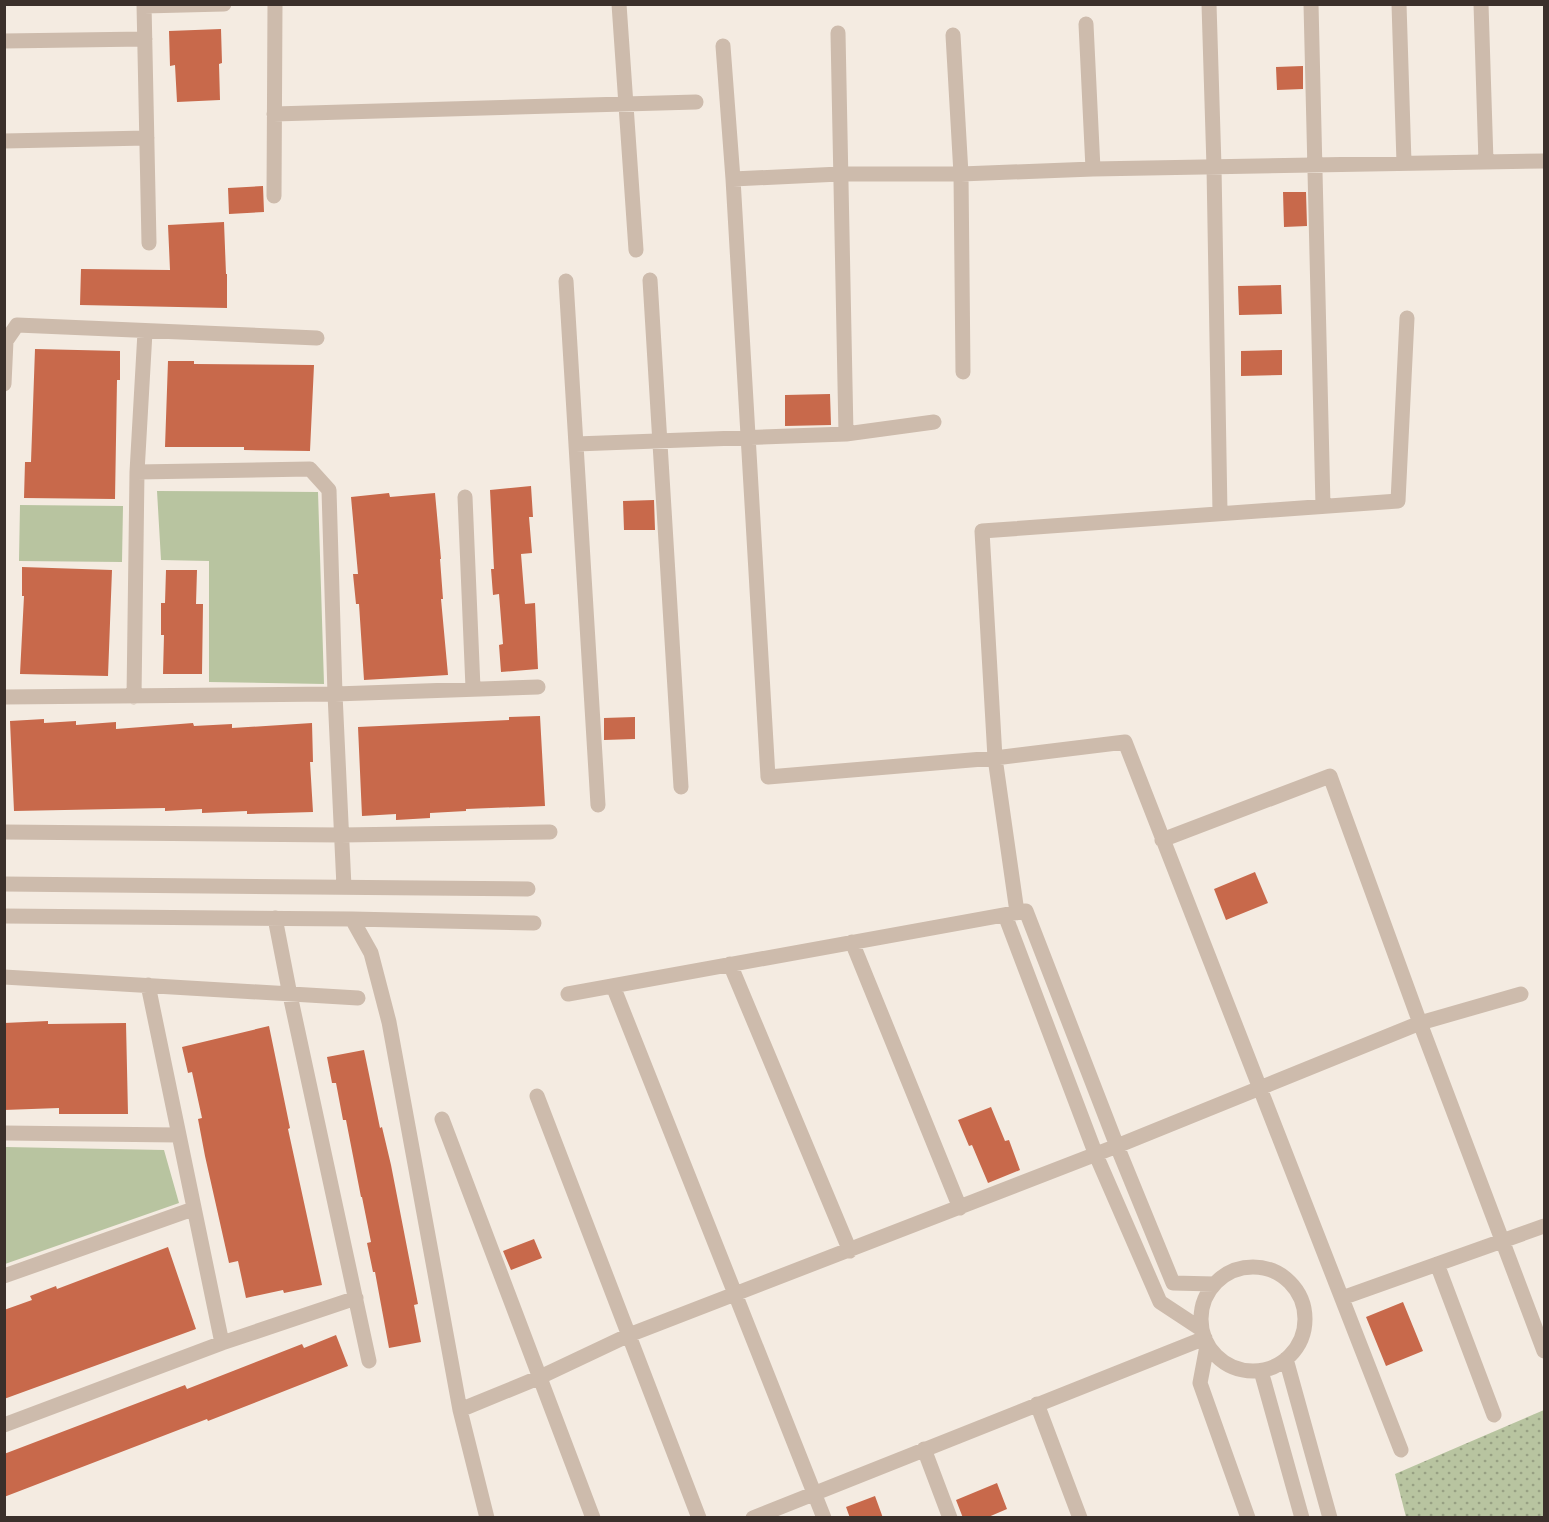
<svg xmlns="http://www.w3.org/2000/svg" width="1549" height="1522" font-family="Quicksand,sans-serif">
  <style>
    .grass { fill: url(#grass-dots) }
    .green { fill: #b8c4a0 }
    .building { fill: #c8694b }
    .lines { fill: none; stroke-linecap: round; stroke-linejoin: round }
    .minor { stroke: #cdbbac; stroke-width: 15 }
  </style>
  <defs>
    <pattern id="grass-dots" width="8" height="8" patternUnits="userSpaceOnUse" patternTransform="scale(1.5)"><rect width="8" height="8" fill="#b8c4a0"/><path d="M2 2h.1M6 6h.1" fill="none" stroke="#97a083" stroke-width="1.8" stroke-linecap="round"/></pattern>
  </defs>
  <rect width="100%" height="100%" fill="#f4ebe1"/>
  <path class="grass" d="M1544,1410V1517H1406L1395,1474Z"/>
  <path class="green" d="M157,491L318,492L324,684L209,682V561L161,560Z
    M20,505L123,506L122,562L19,561Z
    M5,1147L164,1150L179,1203L5,1264Z"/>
  <path class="building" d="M221,29L222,63L219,64L220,100L177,102L175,65L170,66L169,31Z
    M1303,66V89L1277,90L1276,67Z
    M263,186L264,212L229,214L228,188Z
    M1283,192H1306L1307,226L1284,227Z
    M224,222L226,274H227V308L80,305L81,269L170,270L168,225Z
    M1281,285L1282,314L1239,315L1238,286Z
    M35,349L120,351V380H117L115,499L24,498L25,462H31Z
    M1282,350V375L1241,376V351Z
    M168,361H194V364L314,365L310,451L244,450V447H165Z
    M830,394L831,425L785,426V395Z
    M531,486L533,517H529L532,553L521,554L525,604L535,603L538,669L501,672L499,645L503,644L499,594L493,595L491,569H494L490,490Z
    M389,493L390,497L435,493L441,559H440L443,599H441L448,675L364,680L359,604H356L353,574H358L351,497Z
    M654,500L655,530H624L623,501Z
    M22,567L112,570L108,676L20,674L24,596H22Z
    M166,570H197L196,604H203L202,674H163L164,635H161V603H165Z
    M540,716L545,806L466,809V811L430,813V818L396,820V814L362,816L358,727L509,720V717Z
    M635,717V739L604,740V718Z
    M44,719V723L76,721V725L116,722V729L193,723L194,726L232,724V728L312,723L313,762H310L313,812L247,814V811L202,813V809L165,811V808L14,811L10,721Z
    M1255,872L1268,903L1226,920L1214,889Z
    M48,1021V1024L126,1023L128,1114H59V1108L4,1110V1023Z
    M269,1026L290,1128L288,1129L322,1285L284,1293L283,1290L246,1298L238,1261L229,1263L205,1156L198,1119L202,1118L192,1072L188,1073L182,1047Z
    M364,1050L380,1128L382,1127L391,1165L418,1304L414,1305L421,1342L389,1348L375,1272H373L367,1243L371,1242L362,1197H361L346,1120H343L336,1083H332L327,1057Z
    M991,1107L1005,1141L1009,1140L1020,1170L988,1183L972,1145L969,1146L958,1120Z
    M534,1239L542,1258L511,1270L503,1251Z
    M168,1247L196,1329L4,1399V1310L32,1300L30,1296L56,1286L57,1289Z
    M1403,1302L1423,1351L1386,1366L1366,1317Z
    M336,1335L348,1366L208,1421L207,1419L4,1497V1454L185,1385L187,1389L302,1344L304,1348Z
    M997,1483L1007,1509L986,1518H963L956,1500Z
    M875,1496L883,1518H850L846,1507Z"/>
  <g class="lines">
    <path class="minor" d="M144,4L149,243
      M619,4L636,250
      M1209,4L1214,167L1220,513
      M1311,4L1323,506
      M1399,4L1404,163
      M1481,4L1486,162
      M144,6L224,4
      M1086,24L1093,169
      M838,33L846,434
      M953,35L961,174L963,372
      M4,41L145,39
      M723,46L733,179L768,777L995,758L1125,742L1401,1450
      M274,114L696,102
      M4,141L147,138
      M733,179L840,174H961L1093,169L1544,161
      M274,196L275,4
      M650,280L681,787
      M566,281L598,805
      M4,384L6,341L17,325L317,338
      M576,444L846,434L934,422
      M137,472L310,469L329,490L335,694L344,887
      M465,497L473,688
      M4,697L335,694L538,687
      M134,697L137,472L145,332
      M4,832L341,835L550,832
      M1162,840L1330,776L1420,1023L1544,1351
      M4,884L528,889
      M1017,912L995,758L982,531L1398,501L1407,318
      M1005,915L1096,1155L1160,1302L1201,1329
      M4,916L352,919L534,923
      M275,918L290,995L369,1361
      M352,919L371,953L389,1022L460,1410L487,1518
      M852,942L960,1208
      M730,964L850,1251
      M4,977L358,998
      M148,985L222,1343
      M613,986L824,1518
      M568,994L1026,911L1117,1146L1173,1283L1214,1284
      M537,1096L699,1518
      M442,1119L593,1518
      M4,1133L178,1135
      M1437,1264L1494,1415
      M1201 1319a52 52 0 1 1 104 0a52 52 0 1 1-104 0Z
      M4,1276L193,1209
      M1342,1298L1544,1226
      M1207,1346L1200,1383L1248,1518
      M1286,1359L1330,1518
      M1261,1371L1302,1518
      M1037,1404L1080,1518
      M460,1410L538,1378L629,1335L1117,1146L1420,1023L1521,994
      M4,1425L222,1343L356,1298
      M924,1449L950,1518
      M753,1518L1205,1338"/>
  </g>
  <rect width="1549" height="1522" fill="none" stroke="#3b302b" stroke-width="12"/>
</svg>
